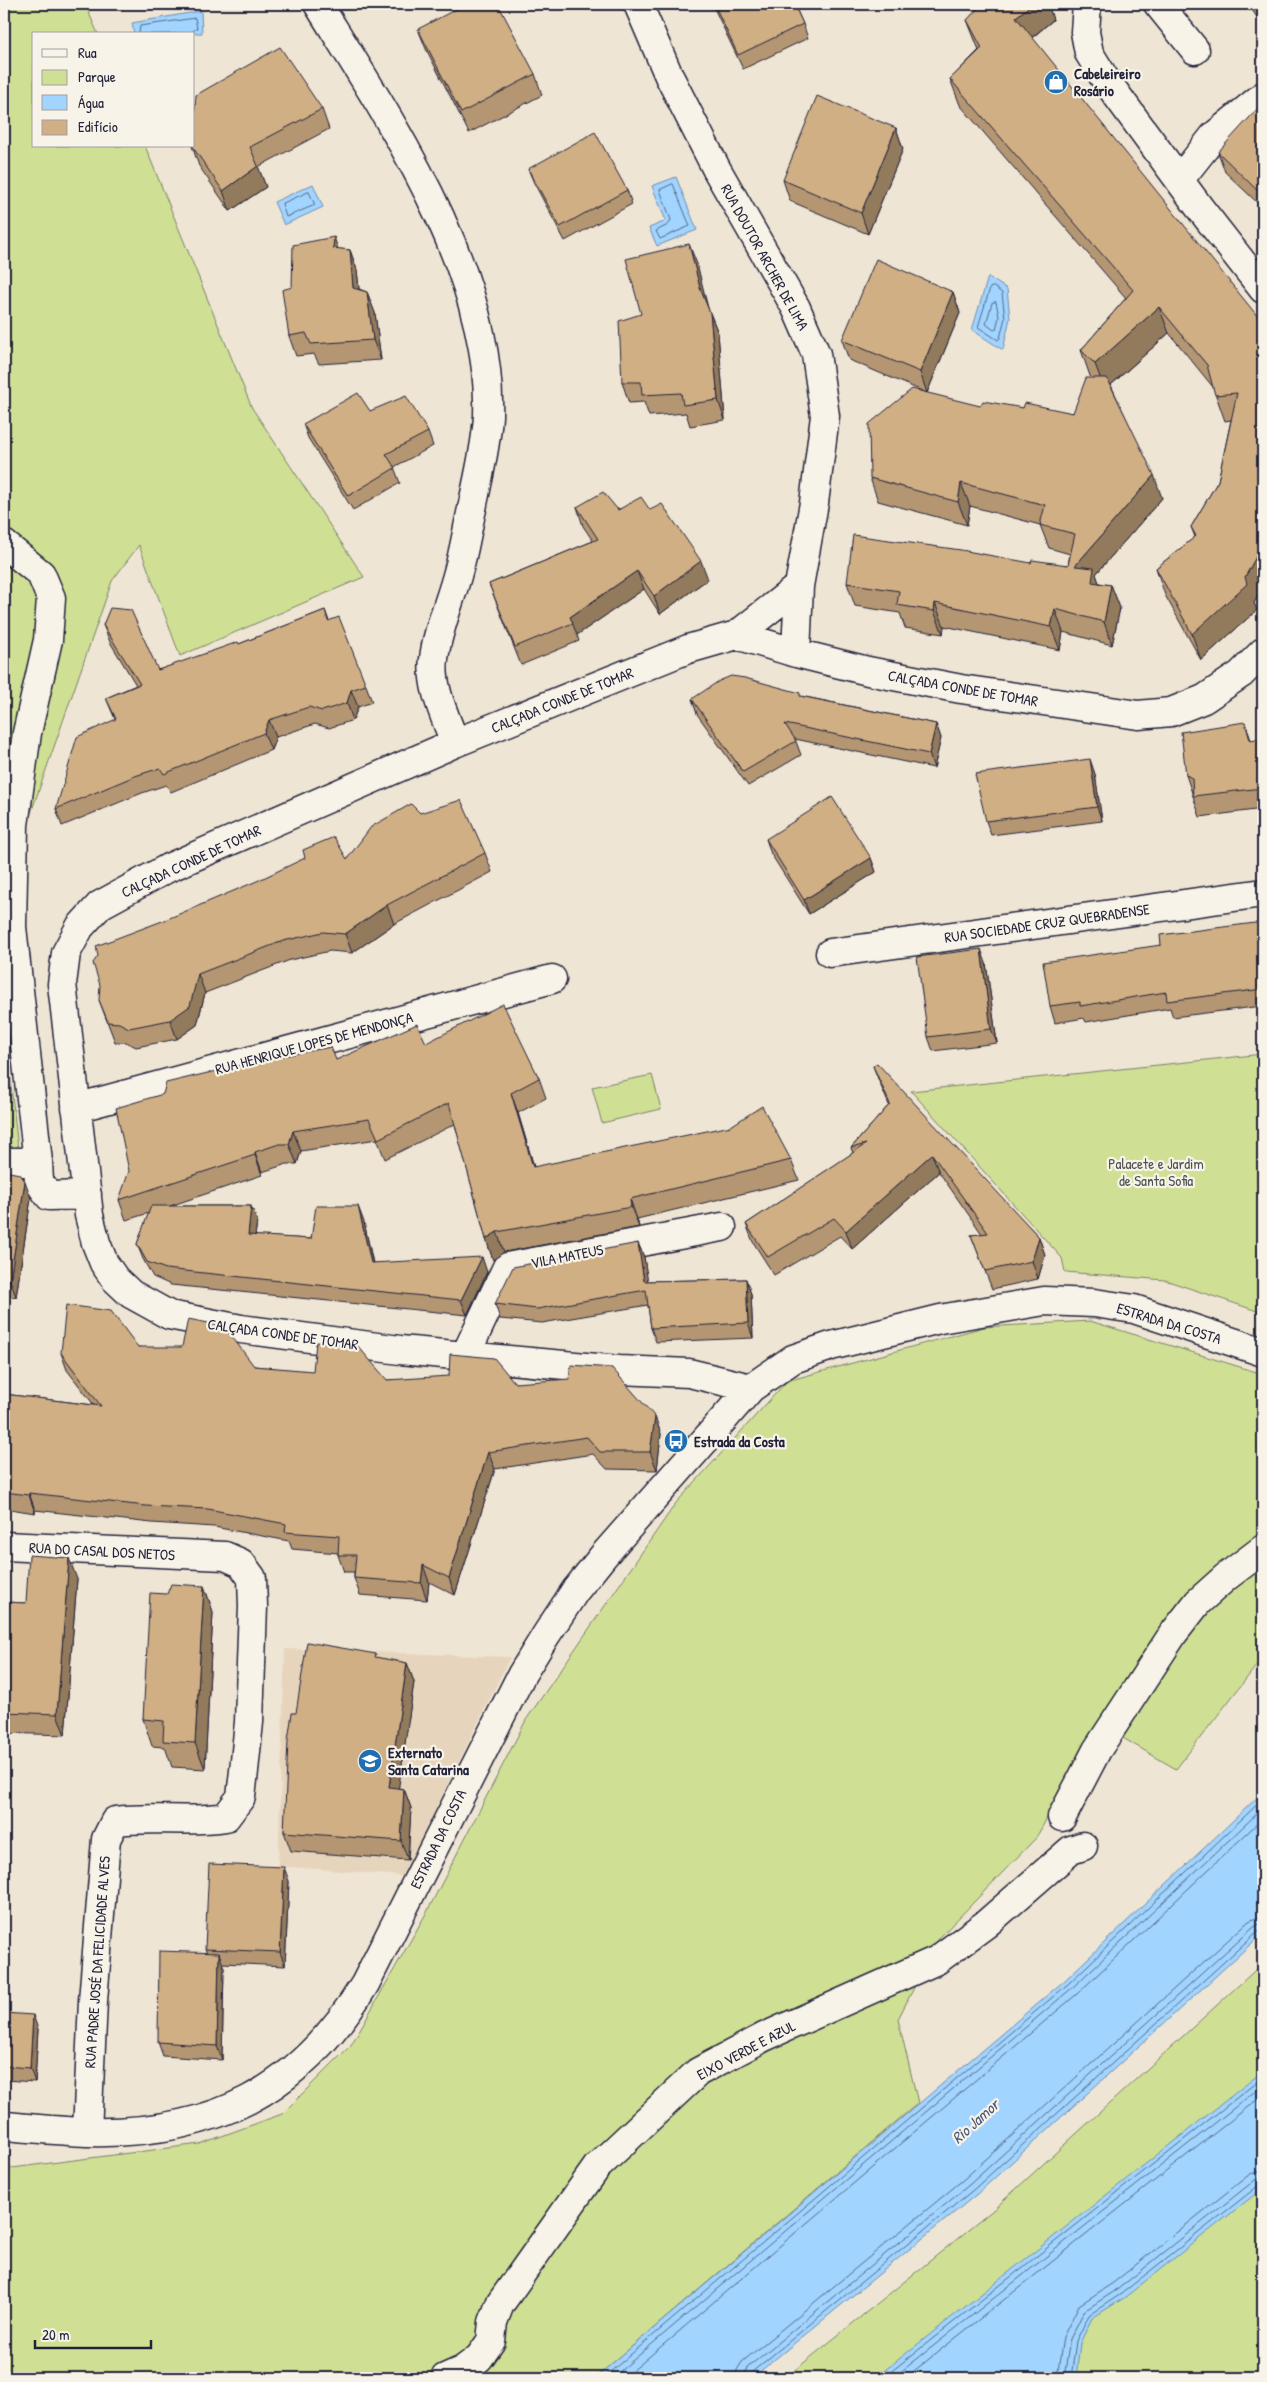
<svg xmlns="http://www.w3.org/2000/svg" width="1267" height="2382" font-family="'Patrick Hand',sans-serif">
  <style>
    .built { fill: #e6d5bc }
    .green { fill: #cfe094; stroke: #788168 }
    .water { fill: #a1d4fe; stroke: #6e8db0 }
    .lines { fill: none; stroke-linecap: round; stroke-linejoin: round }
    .shore { stroke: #556989; stroke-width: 1 }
    .minor-casing { stroke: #22223b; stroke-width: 31 }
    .minor { stroke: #f7f3e8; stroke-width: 28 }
    .wall { fill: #b49672; stroke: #22223b }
    .shaded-wall { fill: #927a5c; stroke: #22223b }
    .building { fill: #d1af84; stroke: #22223b }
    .labels { text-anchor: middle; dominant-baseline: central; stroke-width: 4.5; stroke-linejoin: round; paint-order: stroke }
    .poi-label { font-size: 15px; font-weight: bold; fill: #22223b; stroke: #f7f3e8; text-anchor: start }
    .street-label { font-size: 15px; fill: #22223b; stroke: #f7f3e8 }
    .park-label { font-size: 15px; fill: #4d5251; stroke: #f7f3e8 }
    .water-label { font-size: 16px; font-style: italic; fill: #485776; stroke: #f7f3e8 }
  </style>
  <rect width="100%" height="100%" fill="#efe5d4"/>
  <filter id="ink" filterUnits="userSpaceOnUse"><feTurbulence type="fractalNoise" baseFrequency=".02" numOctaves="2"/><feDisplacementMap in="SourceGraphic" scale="10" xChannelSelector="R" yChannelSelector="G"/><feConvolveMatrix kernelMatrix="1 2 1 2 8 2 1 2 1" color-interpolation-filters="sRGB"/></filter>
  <g filter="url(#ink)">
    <path class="built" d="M285,1649L510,1657L403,1876L278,1866Z"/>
    <path class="green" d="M4,4H85L98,34H34V146H145L252,408L364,577L180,656L139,545L112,581L4,890Z
      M4,1022L19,1158L4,1156Z
      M1263,1054V1313L1165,1280L1065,1272L1062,1258L911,1091Z
      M652,1075L661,1109L602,1123L592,1087Z
      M1090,1321L1263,1374V1660L1260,1661L1176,1769L1099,1724L1036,1838L940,1937L898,2019L918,2103L595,2378H4V2169L200,2144L282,2114L351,2045L428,1910L526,1720L676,1503L787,1381L984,1327Z
      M1263,1963V2378H785L993,2210Z"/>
    <path class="water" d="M201,11L202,33L134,34L132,23Z
      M676,177L697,230L657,246L649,228L666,221L652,186Z
      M313,184L323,207L284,225L274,202Z
      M988,277L1007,289L1010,318L1003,350L972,330Z
      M1263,1792V1933L977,2194L752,2378H595L1065,1980Z
      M1263,2071V2188L1124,2298L1092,2318L1080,2343L1076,2378H875Z"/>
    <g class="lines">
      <path class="shore" d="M139,34L140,26L195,18L197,28L189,34
        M673,184L690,226L660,239L656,231L668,225L671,220L660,190Z
        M309,192L315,205L286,217L282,204Z
        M994,287L1002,293L1005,318L1000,338L998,340L978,327L990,288Z
        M996,302L999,317L996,329L994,330L986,324L992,303Z
        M603,2378L1068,1984L1263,1799
        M612,2378L1072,1988L1263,1808
        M624,2378L1077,1994L1263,1818
        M736,2378L737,2370L742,2362L964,2179L1249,1921L1263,1916
        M743,2378L747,2368L969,2185L1254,1926L1263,1923
        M750,2378L752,2372L973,2190L1258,1931L1263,1929
        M883,2378L1263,2077
        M893,2378L1263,2085
        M905,2378L1263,2095
        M1057,2378L1063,2337L1079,2305L1113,2283L1250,2174L1263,2171
        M1064,2378L1070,2339L1084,2311L1118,2289L1255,2180L1263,2178
        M1071,2378L1076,2341L1089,2315L1121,2294L1258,2186L1263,2184"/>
      <g class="minor-casing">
        <path id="minor" d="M318,4C391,122 493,273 488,416C486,448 478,478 472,509C467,530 464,551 458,572C451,600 437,630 434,659C430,687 446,718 455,743
          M638,4L669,76L717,170L796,308L816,354L825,416L814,503L799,586L796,653
          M1087,4L1085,32L1089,53L1105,79L1199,207L1263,289
          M1158,4L1195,50
          M1180,179L1214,136L1263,96
          M4,544L41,574L51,598L48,640L27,733L14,825L12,927L38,1162
          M737,635L799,586
          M830,953L1263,893
          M76,1108L552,979
          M4,1162H38L39,1182L49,1196L87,1195
          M465,1356L507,1267L722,1227
          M751,1388L689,1373L619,1370L400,1350L241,1329L169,1315L131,1294L115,1279L104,1263L96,1243L89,1215L62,984L66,953L80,927L100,905L168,868L455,743L688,649L737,635L796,653L868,671L961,689L1138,715L1171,712L1204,699L1241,674L1263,652
          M4,1546L225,1556L241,1563L252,1578L253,1606L249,1722L244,1771L241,1797L226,1817C189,1823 152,1816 115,1821L106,1839L93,2001L87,2132
          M1062,1817L1097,1750L1173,1634L1198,1602L1226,1577L1263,1549
          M4,2126C31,2128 59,2131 87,2132C213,2135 299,2092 365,1984L522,1674L546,1635L575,1591L604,1555L751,1388L793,1359L831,1346L940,1319L1044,1301L1094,1303L1134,1309L1263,1352
          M445,2378L463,2370L479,2358L491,2341L493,2322L500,2304L597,2167L698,2072L764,2037L937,1960L986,1924L1071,1850L1083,1846"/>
      </g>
      <use href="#minor" class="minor"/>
    </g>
    <path class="wall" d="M712,4H794L803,24L808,38L743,69Z
      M974,4H1048L1053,20L1032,38L1263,325V587L1254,603L1257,610L1201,660L1165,595L1156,568L1195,537L1191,527L1218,481L1231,420L1225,421L1213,387L1169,333L1111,385L1162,498L1096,574L1099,583L1111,585L1120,608L1112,645L1063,632L1060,650L944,626L943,634L905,628L900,613L855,606L847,583L1031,563L1068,565L1070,554L1049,548L1040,525L970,506L967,525L878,501L870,478L980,406L1023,408L1073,413L1092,378L1090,376L1081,350L1126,298L960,105L950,79L979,50L967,20L977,10Z
      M1248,4H1263V26Z
      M418,29L535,74L542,95L469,133L426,49Z
      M322,109L329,129L258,167L266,187L230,211L199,166L192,146Z
      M1263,109V208L1225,172L1218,152Z
      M896,128L903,149L868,234L790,201L783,180Z
      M528,169L627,190L632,204L565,241L534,183Z
      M338,249L350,250L357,270L359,289L367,292L375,313L381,360L319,364L314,354L296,356L289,336L292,287Z
      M697,264L706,303L718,333L725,420L690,426L686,413L649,416L644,402L629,403L622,382L641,314Z
      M953,292L960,313L927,393L849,360L842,340Z
      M370,411L428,432L433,446L394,467L400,483L353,510L308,438L303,424Z
      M577,507L650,510L708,579L660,614L644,589L577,635L579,641L521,665L489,584L593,541L583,526Z
      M325,610L329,621L366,685L372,702L358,707L353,720L329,728L315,724L276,737L271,750L171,792L166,785L142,793L62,826L56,809L115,719L106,698L136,685L110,642L103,625L158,670L239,644Z
      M801,696L936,724L941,738L934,768L795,739L801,755L748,786L697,714L692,699Z
      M1245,722L1251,740L1263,738V809L1200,817L1186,775Z
      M1095,774L1102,821L991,835L986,821Z
      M420,813L485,853L492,872L394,924L352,953L330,951L290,960L205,993L197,1025L177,1039L136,1047L126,1042H115L99,1000L347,859Z
      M766,839L871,858L876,872L809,914L771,854Z
      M1263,922V1006L1173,1017L1170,1008L1086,1022L1084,1018L1055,1023L1050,1006L1161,945Z
      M986,963L997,1043L933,1051L928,1037Z
      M426,1043L539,1078L546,1098L518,1113L534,1167L791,1160L799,1180L637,1219L639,1227L504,1252L493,1260L486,1239L455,1124L385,1159L377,1139L301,1151L297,1164H287L262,1172V1175L170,1206H251L257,1221L255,1236L311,1239L364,1222L373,1263L487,1272L467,1315L171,1285L153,1277L143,1259L137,1244L149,1213L126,1220L119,1200L336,1060Z
      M873,1066L1039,1237L1045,1255L1038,1279L992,1289L971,1235L982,1234L939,1172L852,1249L840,1236L774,1275L753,1242L746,1224L853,1153L851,1148L889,1105L880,1084Z
      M4,1171L31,1198L16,1297L8,1296L5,1310H4Z
      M638,1243L644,1257L647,1281L746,1279L751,1294L753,1338L656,1342L651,1328L648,1305L542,1323L500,1319L495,1304Z
      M138,1347L254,1366L387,1380L515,1383L655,1417L661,1434L657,1470L607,1469L593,1454L495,1469L455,1595L429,1582L427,1600L360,1595L354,1578V1572H344L338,1555V1553L292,1549L289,1541L214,1527L152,1523L35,1510V1513L4,1508V1394L94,1405L67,1370L61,1353Z
      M77,1579L65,1735L4,1733V1602L26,1603Z
      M204,1586L213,1612L205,1769L172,1767L165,1747L152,1746L143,1719L167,1594Z
      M378,1658L407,1663L414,1682L398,1788L404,1789L411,1808L408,1860L291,1851L284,1832L296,1713Z
      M289,1881L285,1966L222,1963L224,1968L222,2060L163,2056L158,2042L207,1953L205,1949Z
      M4,2013L38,2029L35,2082L4,2080Z"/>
    <path class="shaded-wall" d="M1032,4H1048L1053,20L1025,43L1016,17Z
      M1256,4H1263V24Z
      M896,128L903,149L868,234L861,213Z
      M258,166L266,187L230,211L223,191Z
      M334,237L341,258L333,248Z
      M689,244L697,264L708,308L700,288Z
      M350,250L357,270L361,308L353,288Z
      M367,292L375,313L381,360L373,340Z
      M953,292L960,313L927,393L920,372Z
      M1159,307L1169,333L1105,390L1095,364Z
      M710,313L718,333L725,420L718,400Z
      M1154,475L1162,498L1096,574L1102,592L1075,566Z
      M961,483L970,506L967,525L958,502Z
      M1263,544V587L1254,603L1257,610L1201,660L1192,634L1245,577Z
      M701,561L708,579L660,614L654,596Z
      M637,571L644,589L577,635L570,617Z
      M1111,585L1120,608L1112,645L1104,622Z
      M935,603L944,626L943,634L934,611Z
      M1055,609L1063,632L1060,650L1051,627Z
      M351,690L358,707L353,720L347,703Z
      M269,720L276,737L271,750L264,733Z
      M936,724L941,738L934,768L929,754Z
      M1090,759L1095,774L1102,821L1097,807Z
      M871,858L876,872L809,914L804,900Z
      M387,905L394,924L352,953L345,934Z
      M981,949L986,963L997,1043L991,1029Z
      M198,974L205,993L197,1025L177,1039L170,1020Z
      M511,1093L518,1113L540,1187L533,1167Z
      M293,1131L301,1151L297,1164L289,1144Z
      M255,1152L262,1172V1175L255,1155Z
      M932,1154L939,1172L852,1249L846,1231Z
      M25,1181L31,1198L16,1297L10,1280Z
      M630,1199L637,1219L639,1227L631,1207Z
      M251,1206L257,1221L253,1251L248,1235Z
      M358,1206L364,1222L376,1278L371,1263Z
      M497,1232L504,1252L493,1260L486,1239Z
      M1039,1237L1045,1255L1038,1279L1032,1261Z
      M638,1243L644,1257L650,1295L644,1281Z
      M482,1257L487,1272L467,1315L461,1300Z
      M746,1279L751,1294L753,1338L748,1323Z
      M4,1285L8,1296L5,1310L4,1306Z
      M655,1417L661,1434L657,1470L650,1452Z
      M488,1452L495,1469L455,1595L449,1578Z
      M29,1493L35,1510V1513L29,1495Z
      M69,1558L77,1579L65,1735L57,1714Z
      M423,1565L429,1582L427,1600L421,1583Z
      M204,1586L213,1612L205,1769L195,1743Z
      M407,1663L414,1682L396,1806L389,1787Z
      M404,1789L411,1808L408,1860L401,1841Z
      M284,1867L289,1881L285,1966L280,1952Z
      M219,1953L224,1968L222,2060L217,2046Z
      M33,2015L38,2029L35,2082L30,2068Z"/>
    <path class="building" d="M466,4H498L535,74L461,113L418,29Z
      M714,4H794L803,24L738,55Z
      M982,4H1032L1016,17L1263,323V544L1245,577L1247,584L1192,634L1156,568L1196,536L1191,527L1218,481L1237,393L1215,395L1207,365L1159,307L1095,364L1081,350L1133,290L950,79L982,48L967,20Z
      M280,47L322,109L250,147L258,166L223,191L192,146H194V119L196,95Z
      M817,96L896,128L861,213L783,180Z
      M1260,106L1263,109V196L1218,152Z
      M595,132L627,190L560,227L528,169Z
      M334,237L333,248L350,250L353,288L367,292L373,340L311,344L306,333L289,336L282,290L292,287L293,245Z
      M689,244L700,288L710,313L718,400L683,405L681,393L642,395L641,382H622L619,321L641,314L626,259Z
      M876,259L953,292L920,372L842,340Z
      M1086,378H1107L1154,475L1075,566L1094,568L1092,582L1111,585L1104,622L1055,609L1051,627L935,603L934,611L897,605L899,591L847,583L853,535L961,550L1031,563L1032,560L1068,565L1075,534L1040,525L1045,505L961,483L958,502L870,478L869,424L912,389L980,406L983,401L1023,408L1025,403L1073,413Z
      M358,393L370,411L406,396L428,432L386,454L395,468L348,496L303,424Z
      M603,492L618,510L641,497L650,510L662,504L701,561L654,596L637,571L570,617L573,623L515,647L489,584L598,539L577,507Z
      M110,608L131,610L158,670L238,642L239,644L325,610L328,621L339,617L366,685L351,690L347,703L322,711L309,707L269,720L264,733L164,774L160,768L135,776L56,809L77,737L116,719L106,698L140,684L103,625Z
      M731,676L745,678L800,693V696L936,724L929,754L785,724L796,741L743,772L692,699L719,681Z
      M1245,722L1250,740L1263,738V804L1262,788L1193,796L1192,778L1186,775L1181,732Z
      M1090,759L1097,807L986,821L975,774Z
      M832,797L871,858L804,900L766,839Z
      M461,800L485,853L387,905L345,934L323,932L283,941L198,974L190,1006L170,1020L129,1028L119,1023L108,1022L99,1000L100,985L93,963L98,956L96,946L165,920L257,881L305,858L303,850L334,837L347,859L371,827L411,804L420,813Z
      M1263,922V989L1167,1001L1166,992L1080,1006V1002L1050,1006L1043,962L1161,945L1160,935Z
      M981,949L991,1029L928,1037L917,957Z
      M503,1004L539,1078L511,1093L533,1167L731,1126L762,1106L791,1160L630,1199L631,1207L497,1232L486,1239L449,1103L378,1139L369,1119L293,1131L289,1144H279L255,1152V1155L119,1200L129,1171L116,1108L163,1094L166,1083L266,1059L331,1047L336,1060L417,1024L426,1043Z
      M877,1063L1039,1237L1032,1261L985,1271L971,1235L988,1233L932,1154L846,1231L834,1218L768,1257L746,1224L866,1144L851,1148L890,1104L873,1066Z
      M4,1171L20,1174L25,1181L10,1280L4,1279Z
      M151,1206H251L248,1235L311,1239L316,1206H358L371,1263L482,1257L461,1300L166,1269L147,1262L137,1244Z
      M638,1243L644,1281L746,1279L748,1323L651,1328L646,1290L537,1309L495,1304L513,1267Z
      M66,1305L111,1311L138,1347H182L188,1319L224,1326L254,1366L313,1371L316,1342L357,1345L387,1380L449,1376L450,1354L494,1358L515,1383L569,1379L571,1365L612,1368L655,1417L650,1452H600L587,1437L488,1452L449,1578L423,1565L421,1583L354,1578L356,1555H338L339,1536L285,1532L286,1524L208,1509L146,1506L29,1493V1495L4,1492V1394L101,1406L61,1353Z
      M29,1555L69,1558L57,1714L4,1712V1602L26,1603Z
      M171,1584L204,1586L195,1743L163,1741L164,1721L143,1719L150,1593L167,1594Z
      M307,1642L376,1654L375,1657L407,1663L389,1787L404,1789L401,1841L284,1832L288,1740L292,1713H296Z
      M209,1864L284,1867L280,1952L205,1949Z
      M159,1951L219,1953L217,2046L158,2042Z
      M4,2013L33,2015L30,2068L4,2066Z"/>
  </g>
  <defs>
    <g id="shop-disc" transform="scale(1.25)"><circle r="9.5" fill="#1f6fb2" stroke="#f7f3e8"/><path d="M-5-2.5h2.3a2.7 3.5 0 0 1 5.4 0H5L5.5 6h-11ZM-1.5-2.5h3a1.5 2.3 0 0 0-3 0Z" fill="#fff"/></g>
    <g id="bus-disc" transform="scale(1.25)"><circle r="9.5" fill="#1f6fb2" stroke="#f7f3e8"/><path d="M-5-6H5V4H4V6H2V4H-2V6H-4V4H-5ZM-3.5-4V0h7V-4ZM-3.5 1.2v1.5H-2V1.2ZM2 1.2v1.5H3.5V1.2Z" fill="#fff"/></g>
    <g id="school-disc" transform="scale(1.25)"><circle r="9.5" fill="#1f6fb2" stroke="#f7f3e8"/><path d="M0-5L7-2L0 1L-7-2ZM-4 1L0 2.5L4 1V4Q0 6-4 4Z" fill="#fff"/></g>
  </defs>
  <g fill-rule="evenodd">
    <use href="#shop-disc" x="1056" y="82"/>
    <use href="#bus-disc" x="676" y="1441"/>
    <use href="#school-disc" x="370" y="1761"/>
  </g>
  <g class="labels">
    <g class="poi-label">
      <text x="1074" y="73">Cabeleireiro<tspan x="1074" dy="17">Rosário</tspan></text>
      <text x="694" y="1441">Estrada da Costa</text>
      <text x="388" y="1752">Externato<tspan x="388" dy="17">Santa Catarina</tspan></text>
    </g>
    <g class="street-label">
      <text transform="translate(765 257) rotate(61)">RUA DOUTOR ARCHER DE LIMA</text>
      <text transform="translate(963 688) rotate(10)">CALÇADA CONDE DE TOMAR</text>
      <text transform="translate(562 700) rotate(-22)">CALÇADA CONDE DE TOMAR</text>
      <text transform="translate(191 861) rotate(-25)">CALÇADA CONDE DE TOMAR</text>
      <text transform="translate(1047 923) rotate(-8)">RUA SOCIEDADE CRUZ QUEBRADENSE</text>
      <text transform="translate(314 1043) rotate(-15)">RUA HENRIQUE LOPES DE MENDONÇA</text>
      <text transform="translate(567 1256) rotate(-11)">VILA MATEUS</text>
      <text transform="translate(1169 1323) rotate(17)">ESTRADA DA COSTA</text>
      <text transform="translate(283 1334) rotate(8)">CALÇADA CONDE DE TOMAR</text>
      <text transform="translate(102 1551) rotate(3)">RUA DO CASAL DOS NETOS</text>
      <text transform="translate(438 1839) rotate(-64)">ESTRADA DA COSTA</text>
      <text transform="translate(97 1962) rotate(-86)">RUA PADRE JOSÉ DA FELICIDADE ALVES</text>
      <text transform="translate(746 2050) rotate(-28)">EIXO VERDE E AZUL</text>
    </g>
    <g class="park-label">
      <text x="1156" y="1163">Palacete e Jardim<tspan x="1156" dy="17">de Santa Sofia</tspan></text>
    </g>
    <g class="water-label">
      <text transform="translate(975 2121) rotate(-42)">Rio Jamor</text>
    </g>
  </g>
  <rect width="1267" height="2382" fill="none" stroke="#f7f3e8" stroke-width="20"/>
  <rect x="10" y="10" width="1247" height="2362" fill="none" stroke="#22223b" stroke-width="2" filter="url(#ink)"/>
  <rect x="32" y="32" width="162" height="115" fill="#f7f3e8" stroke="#a29fa3"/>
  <rect x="42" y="49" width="25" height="8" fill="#f7f3e8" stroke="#a29fa3"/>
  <text x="78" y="58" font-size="15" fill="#22223b">Rua</text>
  <rect x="42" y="70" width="25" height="15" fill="#cfe094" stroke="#a29fa3"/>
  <text x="78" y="82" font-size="15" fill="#22223b">Parque</text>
  <rect x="42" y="95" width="25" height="15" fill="#a1d4fe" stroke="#a29fa3"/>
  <text x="78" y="108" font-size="15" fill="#22223b">Água</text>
  <rect x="42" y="120" width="25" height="15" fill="#d1af84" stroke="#a29fa3"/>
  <text x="78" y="132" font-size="15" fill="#22223b">Edifício</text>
  <path d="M35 2340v8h116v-8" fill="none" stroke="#22223b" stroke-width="2.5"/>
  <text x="42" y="2340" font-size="15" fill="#22223b" stroke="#f7f3e8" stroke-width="4" paint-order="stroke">20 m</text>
</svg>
